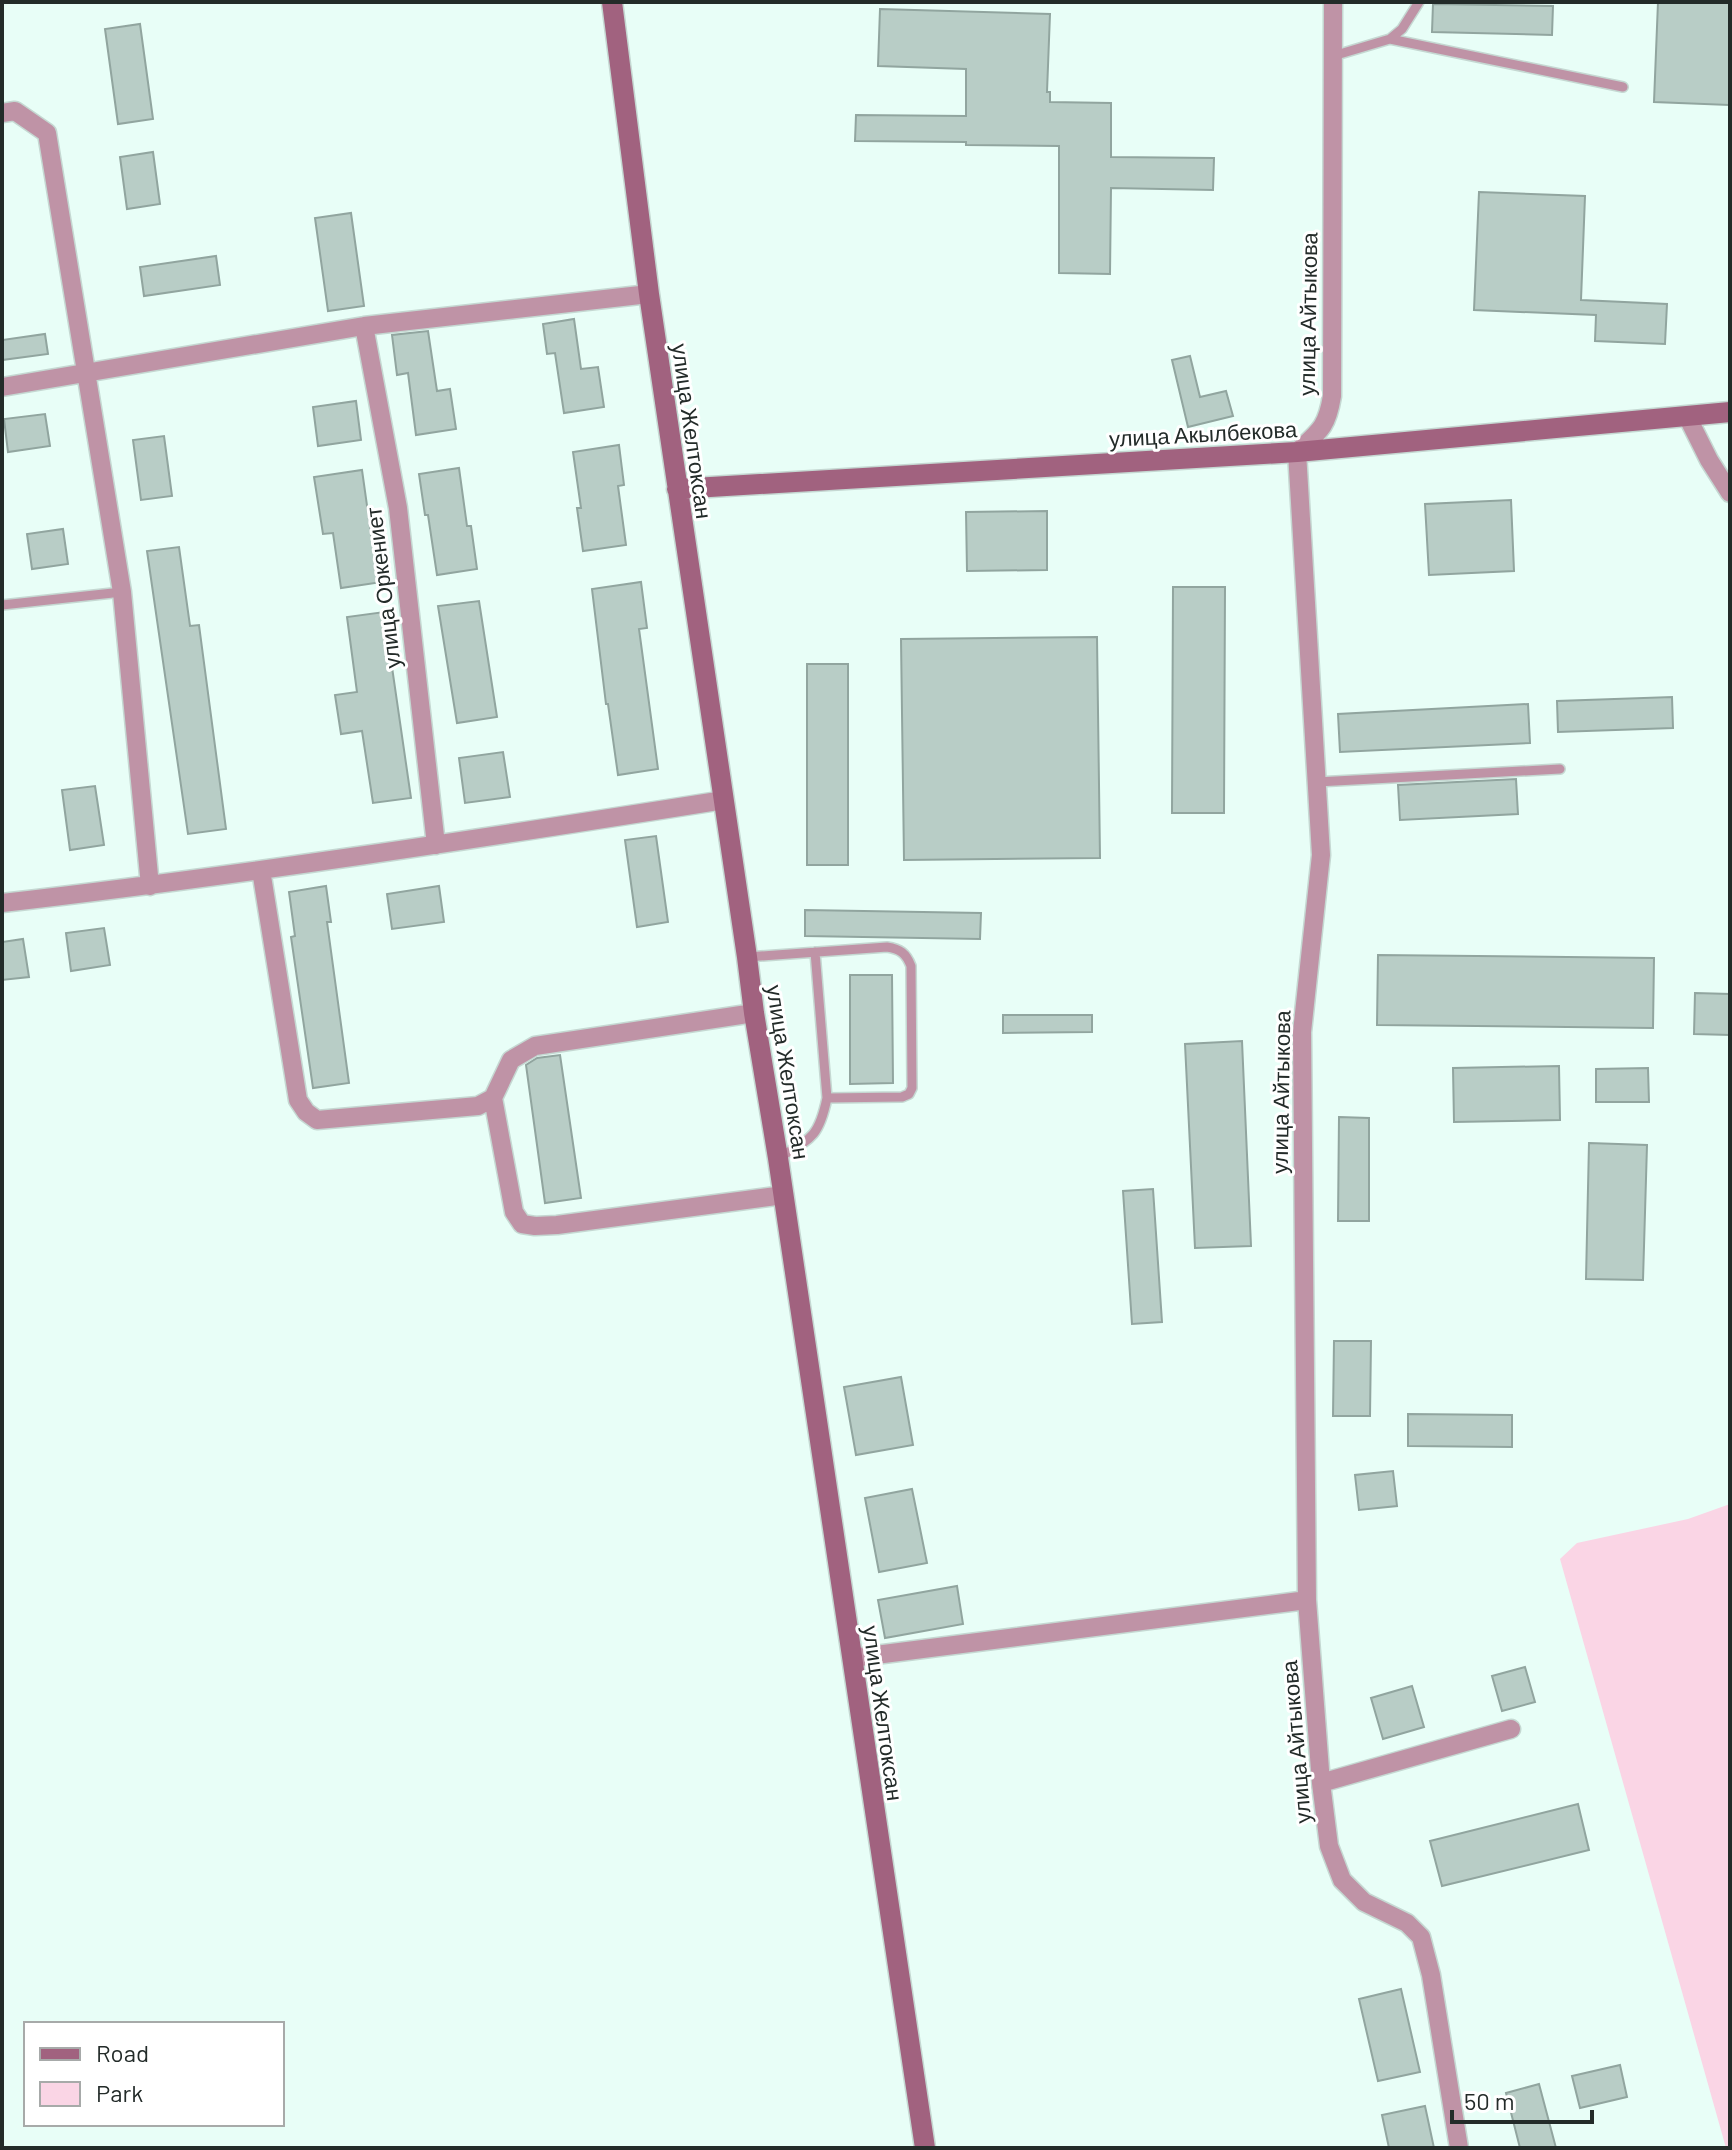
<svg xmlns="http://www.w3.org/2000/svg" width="1732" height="2150" font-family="Barlow,sans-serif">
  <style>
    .green { fill: #fad5e5 }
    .building { fill: #b8cdc6; stroke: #91a59f; stroke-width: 2 }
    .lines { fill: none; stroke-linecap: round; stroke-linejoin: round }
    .lane-casing { stroke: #c5d8d2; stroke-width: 12 }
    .street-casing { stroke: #c5d8d2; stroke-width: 21 }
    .secondary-casing { stroke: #c5d8d2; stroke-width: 23 }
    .lane { stroke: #bf93a6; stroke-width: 9 }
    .street { stroke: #bf93a6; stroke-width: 18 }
    .secondary { stroke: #a1627f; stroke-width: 20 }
    .labels { text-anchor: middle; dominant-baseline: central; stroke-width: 6; stroke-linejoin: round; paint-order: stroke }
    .street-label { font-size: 22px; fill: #232b29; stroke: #fff }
  </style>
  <rect width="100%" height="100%" fill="#e8fef7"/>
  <path class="green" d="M1730,1504V2148H1726L1560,1559L1577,1543L1688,1519Z"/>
  <path class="building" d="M1658,2H1730L1729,105L1654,102Z
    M1433,4L1553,6L1552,35L1432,32Z
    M880,9L1050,14L1047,92H1050V102L1111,103V157L1214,158L1213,190L1111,188L1110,274L1059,273V146L966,145V142L855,141L856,115L966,116V69L878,66Z
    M140,24L153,119L118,124L105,29Z
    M153,152L160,204L127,209L120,157Z
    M1479,192L1585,196L1581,300L1667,304L1665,344L1595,341L1596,315L1474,310Z
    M351,213L364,306L328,311L315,218Z
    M216,256L220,285L144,296L140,267Z
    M574,319L581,369L598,367L604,407L564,413L555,353L547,354L543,324Z
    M428,331L437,391L450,389L456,429L416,435L408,373L397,375L392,335Z
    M45,334L48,354L2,360V340Z
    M1190,356L1200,397L1226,391L1233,416L1188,427L1172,360Z
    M356,401L361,440L318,446L313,407Z
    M45,414L50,446L8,452L4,419Z
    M164,436L172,496L141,500L133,440Z
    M619,445L624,485L618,486L626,545L583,551L577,508H581L573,452Z
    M459,468L467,526H471L477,569L437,575L428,515H425L419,474Z
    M362,470L372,541L376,540L382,582L341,588L333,533L323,534L314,477Z
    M1511,500L1514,571L1429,575L1425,504Z
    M1047,511V570L967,571L966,512Z
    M63,529L68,564L32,569L27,534Z
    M179,547L190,626L199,625L226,829L188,834L147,551Z
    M641,582L647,628L639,629L658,769L618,775L608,704H606L592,589Z
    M1173,587H1225L1224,813H1172Z
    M479,601L497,717L457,723L438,606Z
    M384,612L411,798L373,803L362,731L341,734L335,695L357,692L347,617Z
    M1097,637L1100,858L904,860L901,639Z
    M807,664H848V865H807Z
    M1672,697L1673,728L1558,732L1557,701Z
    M1528,704L1530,743L1340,752L1338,714Z
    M503,752L510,797L465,803L459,758Z
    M1516,779L1518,814L1400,820L1398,785Z
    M95,786L104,845L70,850L62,790Z
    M656,836L668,922L637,927L625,840Z
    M326,886L331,922H327L349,1083L313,1088L291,937L295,936L289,892Z
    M439,886L444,922L392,929L387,894Z
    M805,910L981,913L980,939L805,936Z
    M104,928L110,965L71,971L66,933Z
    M23,939L29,977L2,980V942Z
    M1378,955L1654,958L1653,1028L1377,1025Z
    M850,975H892L893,1083L850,1084Z
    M1695,993L1730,994V1035L1694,1034Z
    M1003,1015H1092V1032L1003,1033Z
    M1242,1041L1251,1246L1195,1248L1185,1044Z
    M560,1055L581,1198L545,1203L526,1065L537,1058Z
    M1559,1066L1560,1120L1454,1122L1453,1068Z
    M1648,1068L1649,1102H1596V1069Z
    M1339,1117L1369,1118V1221H1338Z
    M1589,1143L1647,1145L1643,1280L1586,1279Z
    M1153,1189L1162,1322L1132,1324L1123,1191Z
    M1334,1341H1371L1370,1416H1333Z
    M901,1377L913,1445L856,1455L844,1387Z
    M1408,1414L1512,1415V1447L1408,1446Z
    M1393,1471L1397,1506L1359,1510L1355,1475Z
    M912,1489L927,1563L879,1572L865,1498Z
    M957,1586L963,1624L885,1638L878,1600Z
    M1525,1667L1535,1702L1502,1711L1492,1676Z
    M1412,1686L1424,1727L1383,1739L1371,1698Z
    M1578,1804L1589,1850L1442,1886L1430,1841Z
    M1401,1989L1420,2072L1378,2081L1359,1999Z
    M1620,2065L1627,2097L1580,2108L1572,2076Z
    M1539,2084L1556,2148H1520L1506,2093Z
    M1425,2106L1434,2148H1389L1382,2115Z"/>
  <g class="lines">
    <g class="lane-casing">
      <path id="lane" d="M1390,39L1623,87
        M1333,56L1390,39L1402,29L1419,2
        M2,605L122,592
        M1317,782L1560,769
        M815,952L827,1098
        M747,957L887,947C900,949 906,953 911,966L912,1088L909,1094L902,1097L827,1098C819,1137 811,1139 778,1158"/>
    </g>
    <g class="street-casing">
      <path id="street" d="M1333,2L1332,396C1327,427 1320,431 1297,452L1321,855L1302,1032L1307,1600L1321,1783L1329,1846L1342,1880L1364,1902L1407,1923L1421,1937L1431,1975L1459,2148
        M2,113L15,111L47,133L122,592L150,886
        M364,326L398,508L436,845
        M2,387L364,326L649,294
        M1687,416L1709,460L1730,493
        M261,870L298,1100L306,1112L317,1120L478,1106L493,1098L511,1060L535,1046L754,1013
        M2,903C244,875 484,838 724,800
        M493,1098L514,1212L522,1224L535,1226L557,1225L784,1195
        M852,1658L1307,1600
        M1321,1783L1511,1729"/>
    </g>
    <g class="secondary-casing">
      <path id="secondary" d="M612,2L649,294L747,957L754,1013L778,1158L925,2148
        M677,489L1297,452L1730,412"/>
    </g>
    <use href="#lane" class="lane"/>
    <use href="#street" class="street"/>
    <use href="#secondary" class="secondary"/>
  </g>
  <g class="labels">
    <g class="street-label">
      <text transform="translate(1307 314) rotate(-89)">улица Айтыкова</text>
      <text transform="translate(693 431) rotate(82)">улица Желтоксан</text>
      <text transform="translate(1203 433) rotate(-3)">улица Акылбекова</text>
      <text transform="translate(382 588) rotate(-97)">улица Оркениет</text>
      <text transform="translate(789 1072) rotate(81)">улица Желтоксан</text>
      <text transform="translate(1280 1092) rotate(-89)">улица Айтыкова</text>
      <text transform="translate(884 1713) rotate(82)">улица Желтоксан</text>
      <text transform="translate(1295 1742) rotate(-95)">улица Айтыкова</text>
    </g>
  </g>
  <rect width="1732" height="2150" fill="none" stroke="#232b29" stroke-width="8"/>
  <rect x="24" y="2022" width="260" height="104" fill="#ffffff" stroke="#a7aaa9" stroke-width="2"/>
  <rect x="40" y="2048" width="40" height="12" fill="#a1627f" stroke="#a7aaa9" stroke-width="2"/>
  <text x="96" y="2062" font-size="24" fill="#232b29">Road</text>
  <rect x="40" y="2082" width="40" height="24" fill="#fad5e5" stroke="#a7aaa9" stroke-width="2"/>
  <text x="96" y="2102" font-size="24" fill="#232b29">Park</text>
  <path d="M1452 2110v12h140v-12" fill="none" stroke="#232b29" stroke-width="4"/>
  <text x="1464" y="2110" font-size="24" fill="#232b29" stroke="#ffffff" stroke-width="6" paint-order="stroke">50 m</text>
</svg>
